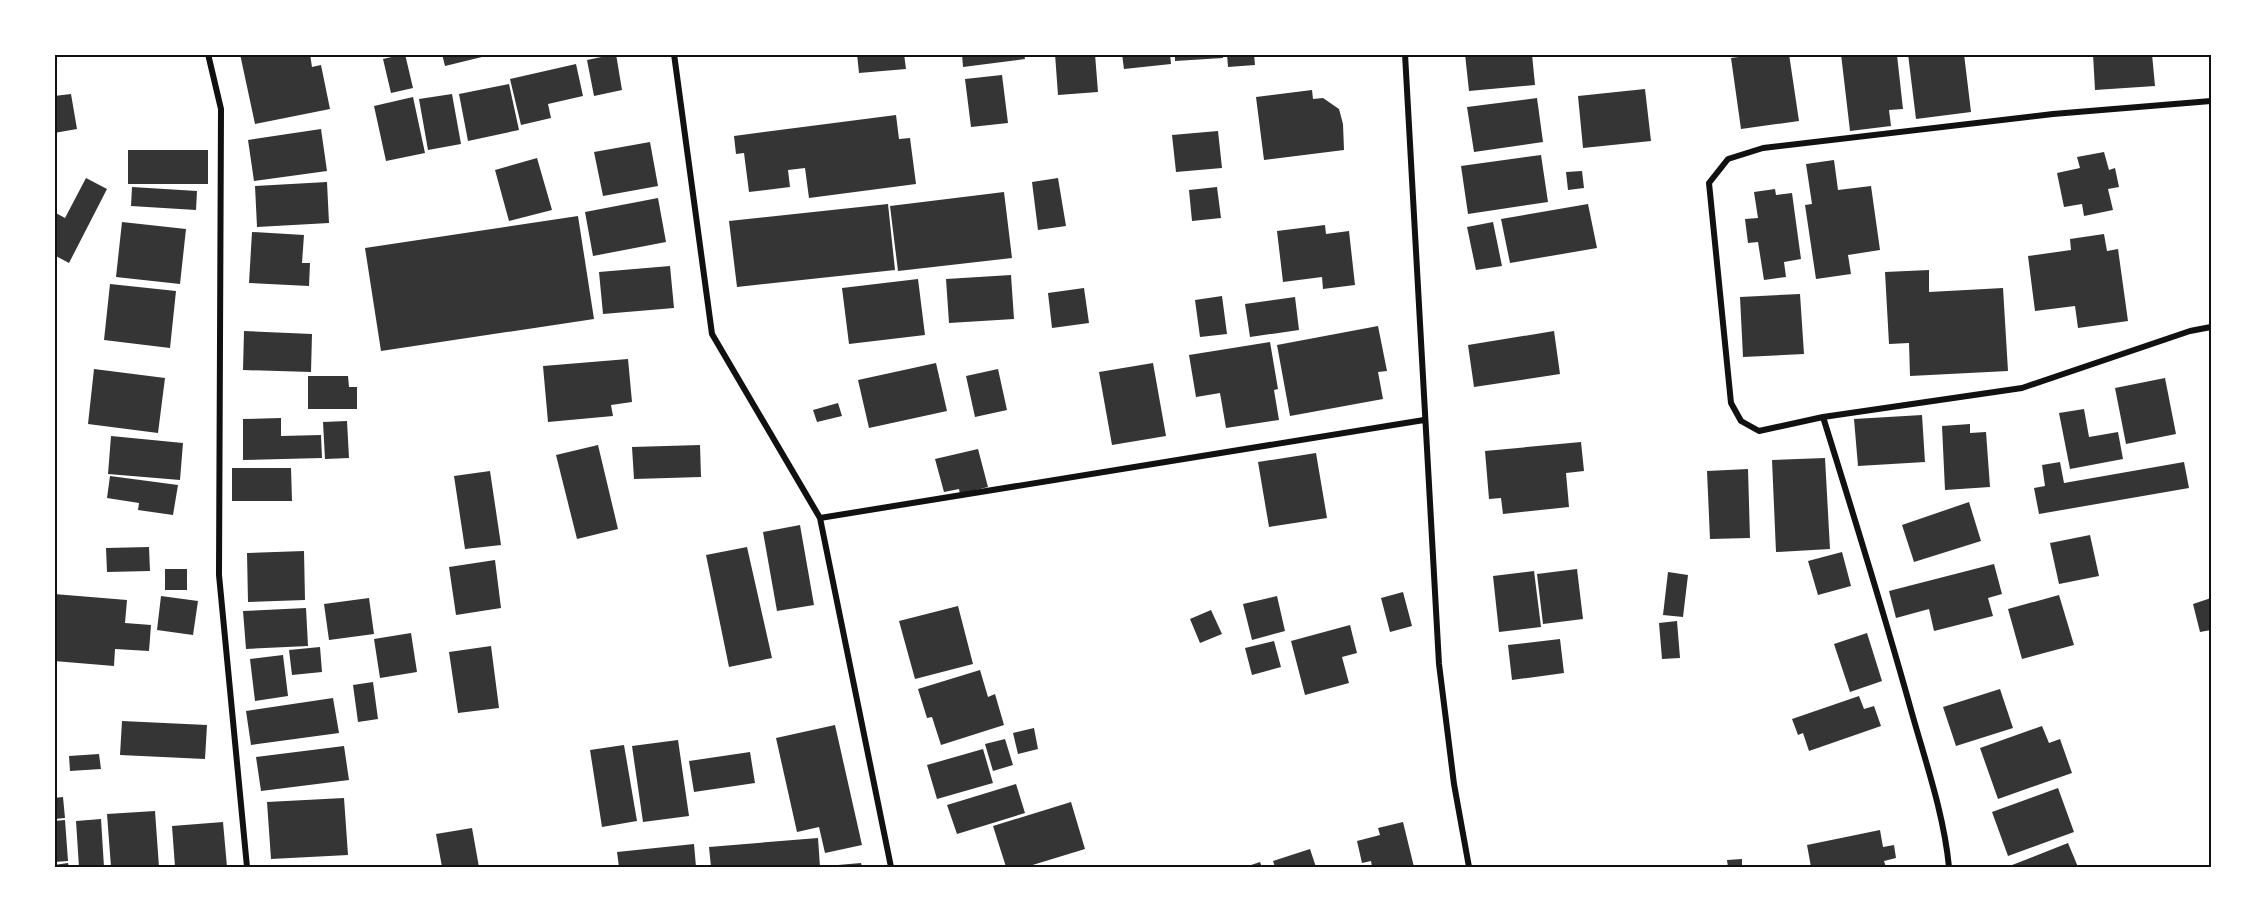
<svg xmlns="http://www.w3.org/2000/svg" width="2265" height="921" font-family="'PT Serif',serif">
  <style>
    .building { fill: #353535 }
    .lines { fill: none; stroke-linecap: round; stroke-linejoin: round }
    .minor { stroke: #111; stroke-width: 6 }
    .neatline { fill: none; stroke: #111; stroke-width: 2 }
  </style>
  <rect width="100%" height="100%" fill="#fff"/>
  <path class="building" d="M240,54H310L312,67L321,65L330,109L255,124Z
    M405,54L413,88L391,93L383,59Z
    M442,54H481L482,57L445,66Z
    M616,54L622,90L594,96L587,60Z
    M857,54H904L906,69L859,73Z
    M962,54H1024L1025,59L963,67Z
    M1055,54H1095L1098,92L1058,95Z
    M1122,54H1170L1171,64L1124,69Z
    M1175,54H1223V58L1175,61Z
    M1227,54H1254L1255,65L1228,67Z
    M1465,54H1532L1535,85L1469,91Z
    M1761,54H1789L1799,121L1741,129L1731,58Z
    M1841,54H1872V57L1897,55L1903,109L1889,110L1891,126L1850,131Z
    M1908,54H1964L1971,112L1916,119Z
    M2093,54H2152L2155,86L2095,90Z
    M576,64L583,96L548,104L551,118L521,125L510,79Z
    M1002,75L1008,123L971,127L965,79Z
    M509,84L519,130L468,141L459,94Z
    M1645,89L1651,141L1583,148L1578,96Z
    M1312,90L1313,99L1323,98L1339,109L1343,124L1344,150L1264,160L1256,97Z
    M71,94L77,129L54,133V96Z
    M452,94L461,144L428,150L419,99Z
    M413,97L425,153L386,161L374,106Z
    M1537,98L1543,142L1474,152L1467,107Z
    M896,115L899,139L910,138L916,184L809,198L805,168L788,170L790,187L749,192L744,153L736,154L734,136Z
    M321,129L327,171L254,181L248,140Z
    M1218,131L1222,168L1176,172L1172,135Z
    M650,142L658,186L603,196L594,152Z
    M128,150H208V184H128Z
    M2104,152L2109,170L2115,168L2119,187L2108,189L2113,210L2084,216L2082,204L2064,207L2057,173L2080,168L2077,157Z
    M1541,155L1548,202L1468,214L1461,166Z
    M537,158L552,210L509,221L495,170Z
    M1834,160L1838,190L1871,186L1880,250L1848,255L1851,274L1816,279L1805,205L1812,204L1806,164Z
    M1582,171L1584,188L1568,190L1566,172Z
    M86,178L107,189L69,263L54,255V212L65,218Z
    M1058,178L1066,226L1038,230L1032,182Z
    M327,182L329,223L257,227L255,186Z
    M132,187L197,191L196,210L131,206Z
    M1217,187L1221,218L1192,221L1189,190Z
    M1775,189L1776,195L1792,193L1801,259L1784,262L1786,277L1764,280L1758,242L1748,243L1745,219L1758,218L1754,192Z
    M1004,192L1012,258L898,271L890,206Z
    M658,198L666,242L593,256L585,212Z
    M888,204L895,270L737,287L729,221Z
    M1588,204L1597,248L1510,263L1501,219Z
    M578,216L594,319L381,351L365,248Z
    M122,222L186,229L180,284L116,277Z
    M1493,222L1502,266L1476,270L1467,227Z
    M1325,225L1326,234L1349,231L1355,285L1323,289L1322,277L1283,282L1277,231Z
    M252,232L304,235L302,263H310L309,286L249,283Z
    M2104,234L2107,251L2118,249L2128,321L2078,328L2075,306L2035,311L2028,256L2071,250L2070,239Z
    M670,266L674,308L603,314L599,272Z
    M1929,270V292L2003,288L2008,371L1910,376L1909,343L1889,344L1885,272Z
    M1011,275L1014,319L949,323L946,279Z
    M918,279L925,335L849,344L842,288Z
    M110,284L176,291L170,348L104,340Z
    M1084,288L1089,323L1052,328L1048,293Z
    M1800,294L1804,354L1743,357L1740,297Z
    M1222,296L1227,334L1200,337L1195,300Z
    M1295,297L1299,330L1250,337L1245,304Z
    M1378,326L1387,371L1378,372L1383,399L1290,416L1277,345Z
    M244,331L312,334L311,372L243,370Z
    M1554,331L1560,374L1474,387L1468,345Z
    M1270,342L1278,389L1274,390L1279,420L1226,428L1220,393L1196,397L1189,355Z
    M628,359L632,402L611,405L613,416L548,422L543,366Z
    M936,363L947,411L869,428L858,380Z
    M1153,363L1166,436L1112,445L1099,372Z
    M94,369L165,378L158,433L88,424Z
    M998,369L1007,410L975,417L966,376Z
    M308,376H348L349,387H357V409H308Z
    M2165,378L2176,434L2126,444L2115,388Z
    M838,403L842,416L817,422L813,410Z
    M2084,409L2089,437L2118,432L2123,459L2070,469L2059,413Z
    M1922,415L1925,462L1858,466L1854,419Z
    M281,418V436L321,435L322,458L243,460V419Z
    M347,421L349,458L325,459L323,422Z
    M1970,424V433L1986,432L1990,487L1945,490L1942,426Z
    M111,436L183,443L180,480L108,474Z
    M1581,442L1584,471L1566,473L1569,507L1503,514L1501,498L1489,499L1485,451Z
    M598,445L618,529L577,539L556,455Z
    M700,445L701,477L634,479L632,447Z
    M978,449L988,487L960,494L959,489L944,492L935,459Z
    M1316,453L1327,518L1269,527L1258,462Z
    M1825,458L1830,549L1776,552L1772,460Z
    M2060,462L2064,483L2184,462L2189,488L2039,514L2034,488L2045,486L2042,465Z
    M232,468H291L292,501H232Z
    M1748,469L1750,538L1710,539L1707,471Z
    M490,471L501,545L465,549L454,476Z
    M110,476L178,485L173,515L138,510L139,503L107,498Z
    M1969,502L1981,541L1914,562L1902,525Z
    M800,525L814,605L777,611L763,532Z
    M2090,535L2099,576L2059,584L2050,543Z
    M149,547L150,571L107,572L106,548Z
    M747,547L772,658L729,667L706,555Z
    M304,551L305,600L248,602L247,553Z
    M1842,552L1851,586L1818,595L1808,561Z
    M495,560L501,608L456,615L449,567Z
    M1994,564L2002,594L1988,598L1993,616L1934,631L1929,609L1896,618L1889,591Z
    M165,569H187V590H165Z
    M1577,569L1583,619L1543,624L1537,574Z
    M1534,571L1541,627L1499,632L1493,576Z
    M1668,572L1688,575L1683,617L1663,615Z
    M1403,592L1412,626L1390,632L1381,598Z
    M54,594L127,600L125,623L151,625L149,651L115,649L114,666L54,661Z
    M2059,595L2074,645L2022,659L2008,609Z
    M161,596L198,601L193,635L157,630Z
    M1277,596L1285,631L1252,640L1243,604Z
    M369,598L374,634L329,640L324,604Z
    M2211,598V630L2200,632L2193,604Z
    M958,606L973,664L915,679L899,621Z
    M306,608L308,646L246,649L243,611Z
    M1211,610L1222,634L1200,643L1190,619Z
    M1677,621L1680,658L1662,659L1659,623Z
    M1350,625L1357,653L1342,657L1349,683L1305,695L1291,641Z
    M411,633L417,672L380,678L374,639Z
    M1867,633L1882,681L1850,692L1834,644Z
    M1560,639L1564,673L1512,680L1508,645Z
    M1274,641L1281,667L1252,675L1245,648Z
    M491,646L499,708L458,713L449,652Z
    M320,647L322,672L292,675L289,650Z
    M283,655L288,696L255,701L250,659Z
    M980,670L988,697L995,694L1004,725L941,745L932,717L927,718L918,689Z
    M373,682L378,719L358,722L353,685Z
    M2000,689L2013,728L1956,746L1943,707Z
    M1859,696L1864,709L1874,706L1881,726L1809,751L1803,733L1798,735L1792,719Z
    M333,698L339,733L251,745L246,711Z
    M122,721L207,725L205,759L120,755Z
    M835,725L862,845L825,853L819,827L797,832L776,738Z
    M2042,726L2049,743L2060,739L2072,773L1998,799L1980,748Z
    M1034,728L1038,749L1018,754L1013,733Z
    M1005,739L1013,765L993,771L985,744Z
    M678,740L689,816L643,822L632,746Z
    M624,745L637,821L602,827L590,750Z
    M344,746L349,780L261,791L256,757Z
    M983,749L993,783L937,799L927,765Z
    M750,752L755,783L694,792L689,761Z
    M99,754L101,769L70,771L69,756Z
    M1016,784L1025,813L957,834L947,805Z
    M2058,788L2074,832L2008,856L1992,812Z
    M63,797L65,818L54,819V798Z
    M344,798L348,855L271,859L267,802Z
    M1071,802L1085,849L1026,867H1006L993,826Z
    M155,811L159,867H111L107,814Z
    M101,819L104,867H79L76,821Z
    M65,820L68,861L54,862V821Z
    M223,822L227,867H175L172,826Z
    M1403,822L1414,867H1372L1371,861L1362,863L1357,841L1380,835L1378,828Z
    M472,828L479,867H442L436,834Z
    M1880,830L1883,847L1894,845L1896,858L1884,861L1886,867H1811L1807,845Z
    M818,838L820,867H711L709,847Z
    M2068,843L2078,867H2007Z
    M694,844L696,867H619L617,852Z
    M1310,849L1316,867H1275L1273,861Z
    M1742,859V867H1728L1727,860Z
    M1260,862L1262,867H1245Z
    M68,863L69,867H54V865Z
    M861,863L862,867H838V865Z"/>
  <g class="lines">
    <path class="minor" d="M208,54L221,109L219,575L247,867
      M674,54L712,334L820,518L891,867
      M1405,54L1439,664L1454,784L1469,867
      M2211,101L2053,114L1763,148L1728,159L1709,183L1731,403L1741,421L1759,431L1823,417L2022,388L2190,331L2211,327
      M1823,417C1854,516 1885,616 1913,717C1927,766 1944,816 1949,867
      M820,518L1424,420"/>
  </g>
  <rect width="2265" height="921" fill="none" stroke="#ffffff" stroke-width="111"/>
  <rect x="56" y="56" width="2154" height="810" class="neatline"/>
</svg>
